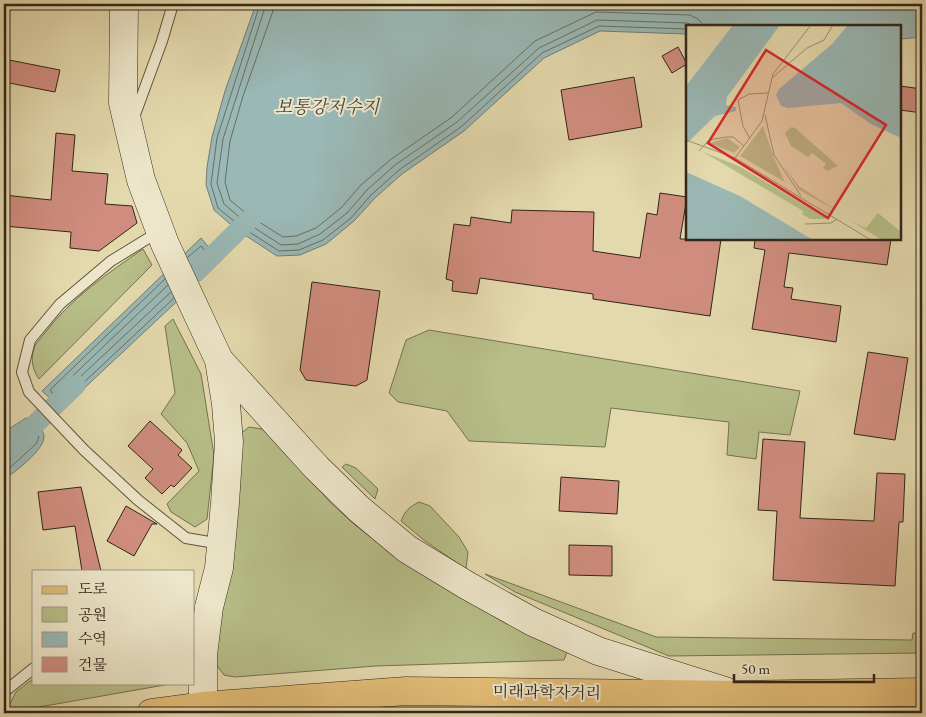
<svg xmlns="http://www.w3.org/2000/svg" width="926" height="717" font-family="'EB Garamond','Noto Serif KR',serif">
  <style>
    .green { fill: #b7be88; stroke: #747250 }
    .water { fill: #9ab8b5; stroke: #707e76 }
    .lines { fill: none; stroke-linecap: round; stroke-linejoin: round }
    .shore { stroke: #666f66; stroke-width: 1 }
    .canal { stroke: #9ab8b5; stroke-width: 20 }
    .building { fill: #d08d7f; stroke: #312618 }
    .service-casing { stroke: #5e533d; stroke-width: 12 }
    .secondary-casing { stroke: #312618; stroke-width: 29 }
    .primary-casing { stroke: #312618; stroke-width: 29 }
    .trunk-casing { stroke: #312618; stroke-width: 29 }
    .service { stroke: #ede6ca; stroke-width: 10 }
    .secondary { stroke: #ede6ca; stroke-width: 28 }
    .primary { stroke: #e2bc76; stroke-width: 28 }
    .trunk { stroke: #e2bc76; stroke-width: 28 }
    .labels { text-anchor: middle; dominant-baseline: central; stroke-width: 4; stroke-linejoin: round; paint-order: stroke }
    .street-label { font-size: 16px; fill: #312618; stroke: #ede6ca }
    .water-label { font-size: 18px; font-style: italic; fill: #4b4a3f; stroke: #ede6ca }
    .inset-road { fill: none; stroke: #9c9171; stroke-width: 1 }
    .view { fill: #d62828; fill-opacity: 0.15; stroke: #d62828; stroke-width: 2.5 }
    .inset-edge { fill: none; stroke: #312618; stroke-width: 2.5 }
  </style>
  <rect width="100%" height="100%" fill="#e4d9ad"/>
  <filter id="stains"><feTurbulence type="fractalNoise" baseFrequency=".004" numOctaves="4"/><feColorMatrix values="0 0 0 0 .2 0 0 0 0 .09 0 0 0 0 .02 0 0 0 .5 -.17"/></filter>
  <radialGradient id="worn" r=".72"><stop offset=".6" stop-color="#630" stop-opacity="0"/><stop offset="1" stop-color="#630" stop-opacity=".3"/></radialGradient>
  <path class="green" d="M143,249L152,265L39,379C32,369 30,358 35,346C37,342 41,338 44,334C70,299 108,273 143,249Z
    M173,319L201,374L214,455L207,519L195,527L171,512L167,504L199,471L187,443L161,414L175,393L165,326Z
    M429,330L800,391L790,435L759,432L756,459L727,455L729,422L611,408L605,447L469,441L447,411L398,402L389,393L406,340Z
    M249,427L262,429L269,434L331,503L354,524L382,546L419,572L505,623L555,644L567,652L564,660L376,666L235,677L224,675L215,663L239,435Z
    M346,464L356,468L378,489L375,499L342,467Z
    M419,502L430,506L459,537L468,552L466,569L425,541L401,521C405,511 409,507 419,502Z
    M485,574L656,637L912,640L913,633H922V653L669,656L515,592Z
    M34,678V683H176L5,713L16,692Z"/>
  <path class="water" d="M256,4H922V37L900,39V26H687V34L600,31L544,58L464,131L402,174L375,198L354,221L326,244L300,255L277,256L237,230L214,210L206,185L207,167L212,137L225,91Z
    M201,238L220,261L62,409L42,391Z
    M26,418H30C35,422 44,430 44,436C45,450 14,472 4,480V432Z"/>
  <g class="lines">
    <path class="shore" d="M260,4L217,138L211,184L218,208L240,226L279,251L299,250L323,240L351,218L371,195L399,170L461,127L542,53L599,26L687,29
      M266,4L223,139L217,183L224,204L244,221L281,245L298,244L320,234L347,213L367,190L395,165L457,122L539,48L597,20L687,23L695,26
      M274,4L273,11L243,96L230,141L225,182L230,200L248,215L283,237L296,236L316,228L341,208L361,185L390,160L452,117L535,41L596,12L690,15L698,19L704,26
      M188,257L201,246L212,259V262L197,276
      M165,279L51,389V392L61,401H64L174,298
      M168,285L60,388V392H64L171,292
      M4,436H8L28,424L39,437L36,444L4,473
      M4,442L11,441L26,431L32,438L20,452L4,465"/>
    <path class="canal" d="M195,273C216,253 235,232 257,213
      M4,452L9,449L76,385"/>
  </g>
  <path class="building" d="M678,47L687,64L672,73L662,56Z
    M4,59L60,70L55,92L4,82Z
    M634,77L642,127L569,140L561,90Z
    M900,86L922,89V113L900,110Z
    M56,133L75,135L72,171L108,174L105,204L132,206L137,223L99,251L70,248L71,232L4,226V195L51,200Z
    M660,193L687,197L680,239H721L710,316L593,299V294L480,278L477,294L452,291L453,281L446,279L454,224L470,226L471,217L511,223L512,210L594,212L593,251L640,258L647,213L657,215Z
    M755,239H891L887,265L789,253L784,287L793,288L791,299L841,306L836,342L752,329L765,250L754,248Z
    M312,282L380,291L367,380L356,386L306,380L300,370Z
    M868,352L908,358L895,440L854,434Z
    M150,421L182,450L178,455L192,468L174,487L171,485L162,494L145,478L153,469L128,446Z
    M763,439L805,442L800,518L874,521L877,473L905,474L903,522H899L895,586L773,580L777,511L758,510Z
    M561,477L619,481L617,514L559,511Z
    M81,487L90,526L101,571H82L75,526L43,530L38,492Z
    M126,506L157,524H152L134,556L107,541Z
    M569,545L612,546V576L569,575Z"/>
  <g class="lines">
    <g class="service-casing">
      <path id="service" d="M133,120L162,41L173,4
        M160,231L111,261L60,304L30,340L22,372L29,392L84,450L138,500L186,538L221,544
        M4,692L34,668"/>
    </g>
    <g class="secondary-casing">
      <path id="secondary" d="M124,4L123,103L141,180L165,244L219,360L226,404L229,442L225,503L219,568L209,607L203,655V706
        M219,360L317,468L359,509L407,549L468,586L533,622L598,651L725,691"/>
    </g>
    <g class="primary-casing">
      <path id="primary" d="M203,706L406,691L739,695L922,692"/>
    </g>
    <g class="trunk-casing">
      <path id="trunk" d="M151,713L203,706"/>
    </g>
    <use href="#service" class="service"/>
    <use href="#secondary" class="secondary"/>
    <use href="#primary" class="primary"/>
    <use href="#trunk" class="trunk"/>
  </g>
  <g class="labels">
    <g class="street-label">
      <text transform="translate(547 692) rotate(1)">미래과학자거리</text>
    </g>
    <g class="water-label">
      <text x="327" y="106">보통강저수지</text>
    </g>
  </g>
  <g transform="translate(686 25)">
    <rect width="215" height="215" fill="#e4d9ad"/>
    <path d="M77,101L88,133L99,157L54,131ZM105,102L109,103L152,141L141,146L137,143L140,139L126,128L122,132L105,121L99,108ZM41,113L54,122L48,128L23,118ZM17,127L53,141L142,194H124L116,189L117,186ZM96,139L113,161L153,187L113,165ZM192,188L215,207V215H196L165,196L180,203Z" fill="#b7be88"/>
    <path d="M47,0H94L41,72L40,80L50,82V86L29,91L0,119V61ZM162,0H215V113L185,99L155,78L102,83L95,81L90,70L93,64L146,19ZM0,147L54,171L127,215H0Z" fill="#9ab8b5"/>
    <path class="inset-road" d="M125,0L87,49L76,96L49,133L185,215M86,53L121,23L138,15L147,0M79,90L88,130L115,171M64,114L57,101L52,75L63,69L82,68M0,115L49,133M13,126L23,115L40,112H47L58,121M119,199L145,198L151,194"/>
    <path class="view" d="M80,25L200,100L142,193L22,118Z"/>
    <rect width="215" height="215" class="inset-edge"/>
  </g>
  <rect width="926" height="717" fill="none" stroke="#e4d9ad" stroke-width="20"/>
  <rect x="5" y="5" width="916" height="707" fill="none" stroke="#312618" stroke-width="2.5"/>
  <rect x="10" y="10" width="906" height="697" fill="none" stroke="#312618"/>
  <rect x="32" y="570" width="162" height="115" fill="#ede6ca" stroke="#a29983"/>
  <rect x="42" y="586" width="25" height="8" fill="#e2bc76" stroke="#a29983"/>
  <text x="78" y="594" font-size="15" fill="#312618">도로</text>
  <rect x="42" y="607" width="25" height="15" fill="#b7be88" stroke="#a29983"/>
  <text x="78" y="620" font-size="15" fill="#312618">공원</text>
  <rect x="42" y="632" width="25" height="15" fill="#9ab8b5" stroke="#a29983"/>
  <text x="78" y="644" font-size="15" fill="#312618">수역</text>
  <rect x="42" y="657" width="25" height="15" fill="#d08d7f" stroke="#a29983"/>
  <text x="78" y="670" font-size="15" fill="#312618">건물</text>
  <path d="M734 674v8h140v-8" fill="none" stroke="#312618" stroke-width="2.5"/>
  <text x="741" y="674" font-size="15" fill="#312618" stroke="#ede6ca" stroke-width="4" paint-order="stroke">50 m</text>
  <rect width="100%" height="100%" filter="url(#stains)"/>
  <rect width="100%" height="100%" fill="url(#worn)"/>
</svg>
